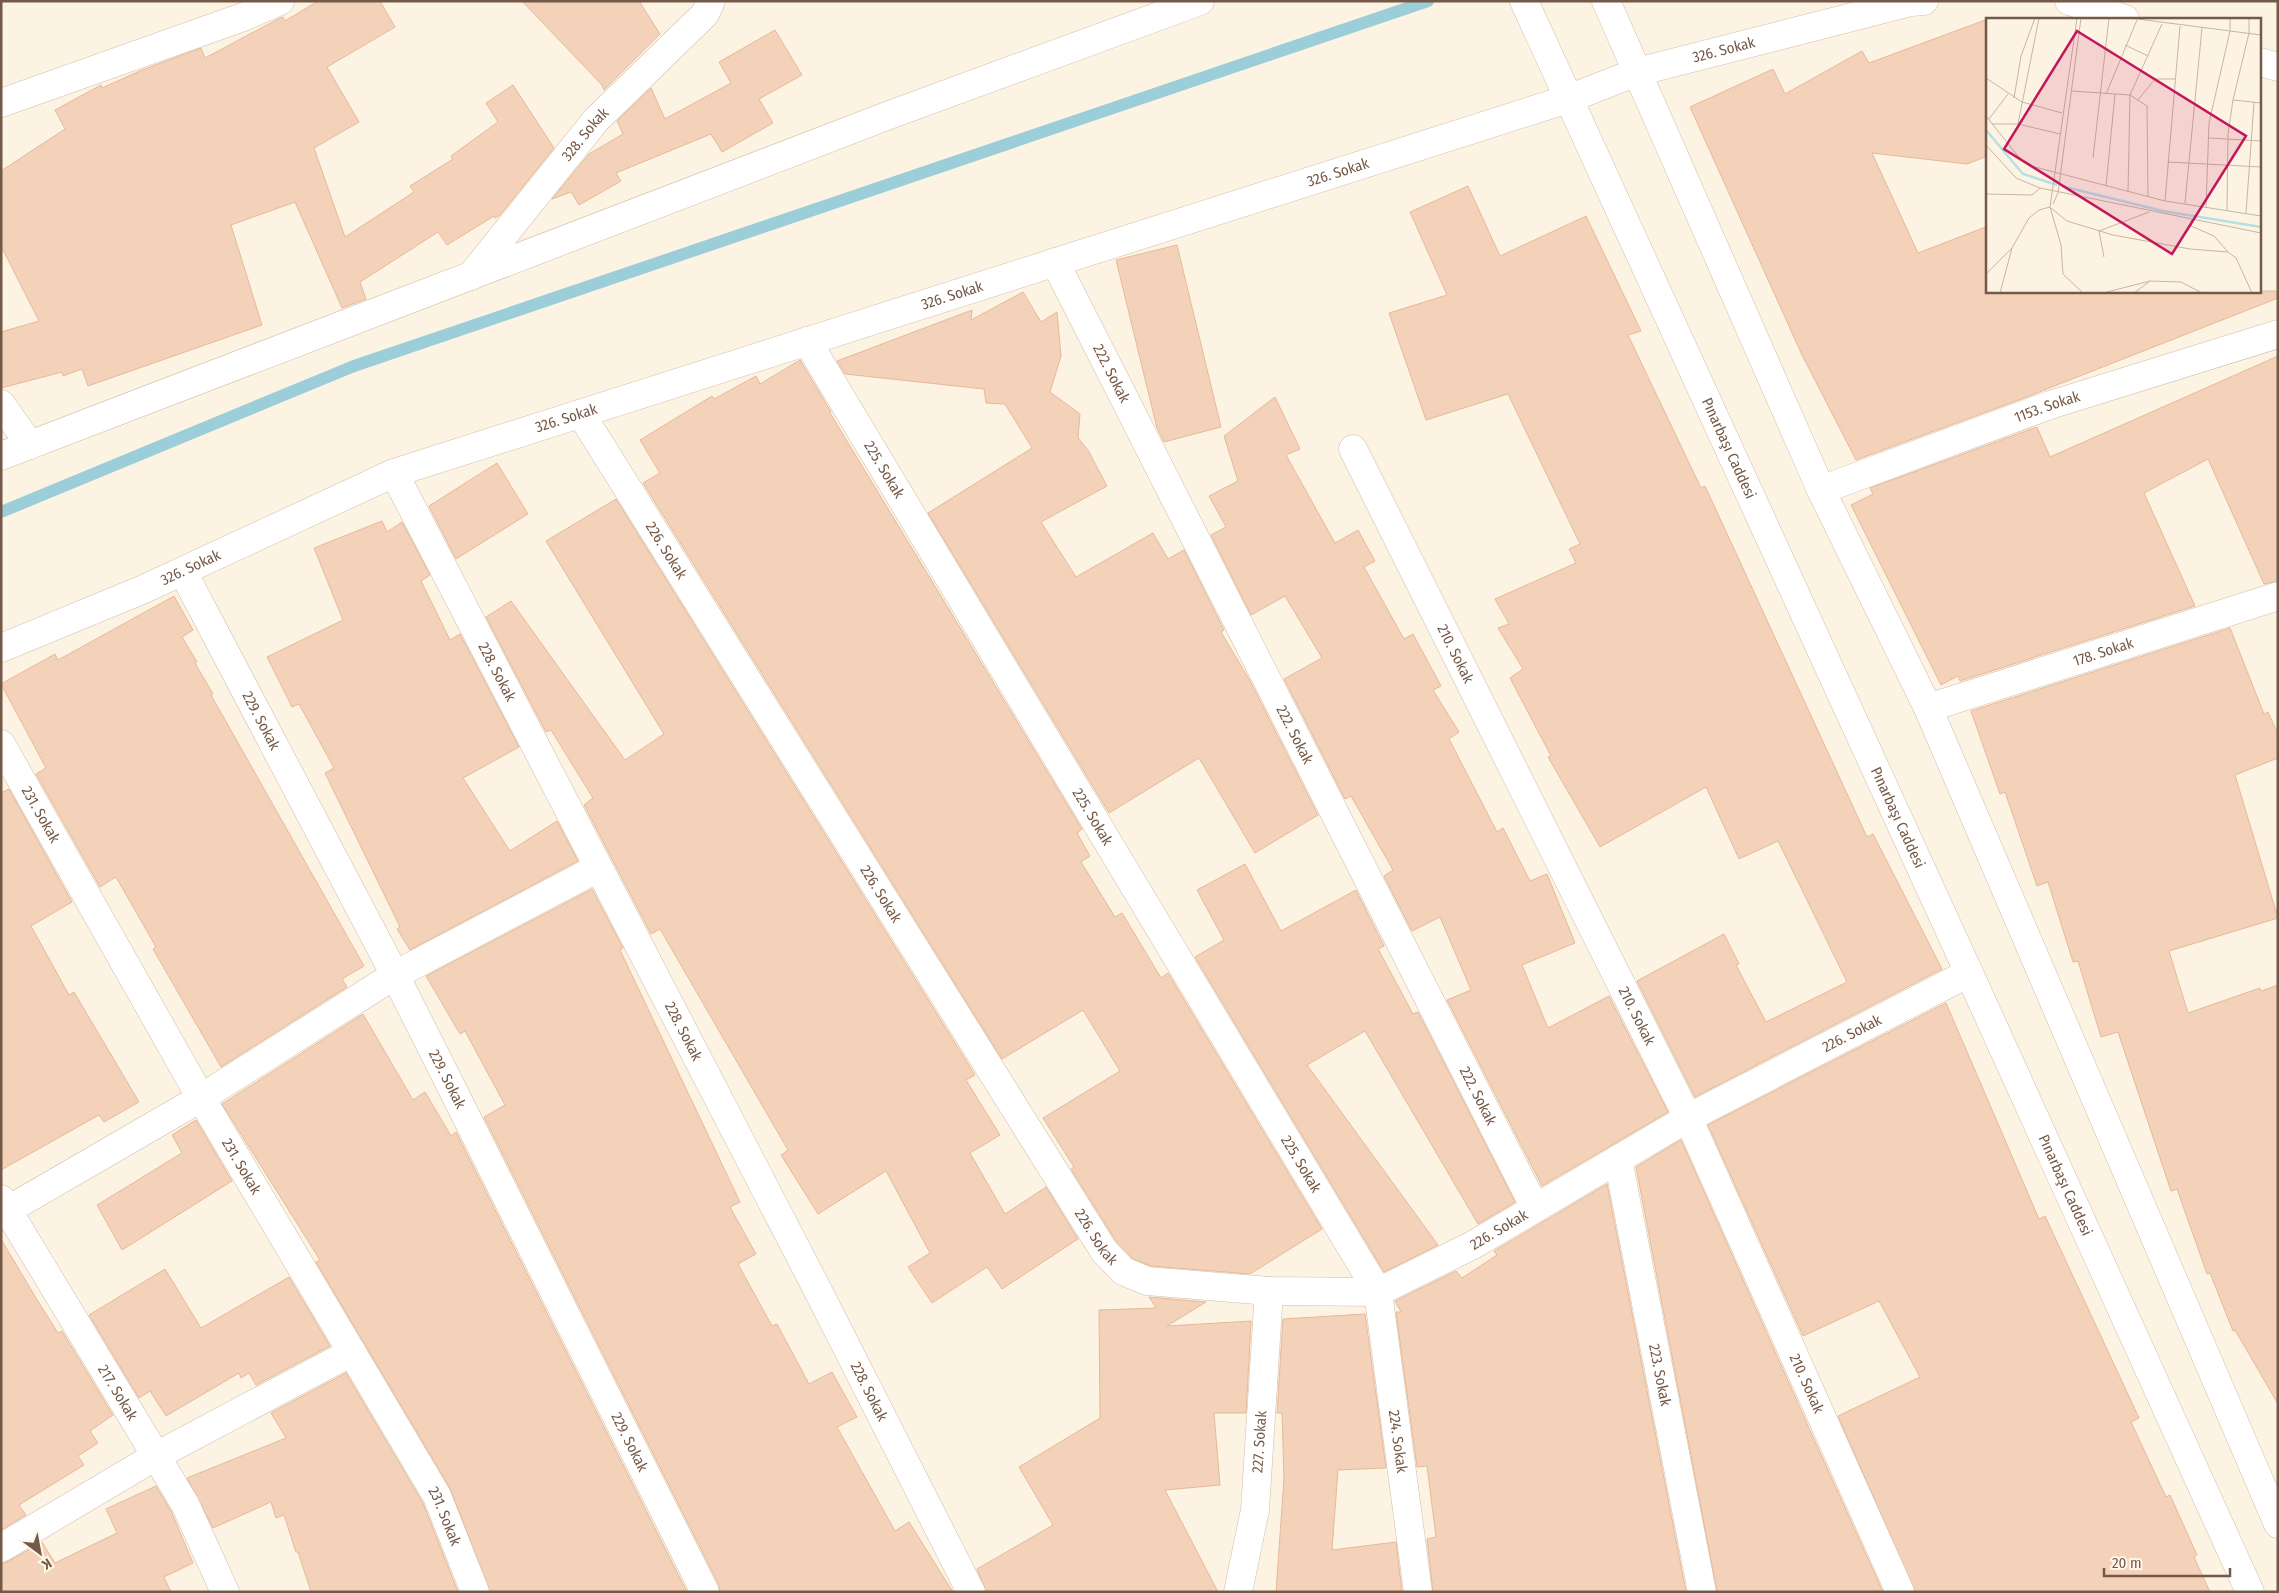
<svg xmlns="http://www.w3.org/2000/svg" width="2279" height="1593" font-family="'Fira Sans Condensed',sans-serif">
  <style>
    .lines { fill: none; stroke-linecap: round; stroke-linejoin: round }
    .stream { stroke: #9cced9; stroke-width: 12 }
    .building { fill: #f3d2b9; stroke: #e6b999 }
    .street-casing { stroke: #d0bdac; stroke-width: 29 }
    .secondary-casing { stroke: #d4bda9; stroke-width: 29 }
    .street { stroke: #fff; stroke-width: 28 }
    .secondary { stroke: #fff; stroke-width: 28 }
    .labels { text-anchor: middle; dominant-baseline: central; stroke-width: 4; stroke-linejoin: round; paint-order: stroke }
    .street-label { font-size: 15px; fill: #755948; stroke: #fff7e9 }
    .inset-river { fill: none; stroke: #b7dfe7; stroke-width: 2.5 }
    .inset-road { fill: none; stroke: #c7b5a5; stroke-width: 1 }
    .view { fill: #c2185b; fill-opacity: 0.15; stroke: #c2185b; stroke-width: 2.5 }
    .inset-edge { fill: none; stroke: #755948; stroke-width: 2.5 }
  </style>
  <rect width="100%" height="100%" fill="#fdf3e3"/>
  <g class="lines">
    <path class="stream" d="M1,512L354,366L1428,1"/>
  </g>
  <path class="building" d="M318,1H380L395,27L327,67L359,122L314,148L345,237L414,192L410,186L453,159L451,156L498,122L486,103L513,85L554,148L500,215L495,218L494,216L447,245L438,232L360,282L366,299L342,308L295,202L231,225L262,325L88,386L82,369L63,376L62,372L1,388V332L39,321L1,246V171L65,129L55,110L101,85L102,88L142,70L201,48L205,58L278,19L283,17L285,21Z
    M522,1H639L660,34L604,90L602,85Z
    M1988,19V156L1967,164L1872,153L1918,253L1988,226V291H2278V298L2024,398L1856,460L1802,355L1690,107L1773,69L1785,94L1862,51L1869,63Z
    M775,30L802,75L759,99L773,123L722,152L711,134L616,173L621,181L579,205L571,192L552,199L589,154L623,134L617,121L651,88L665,119L731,83L719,62Z
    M1468,186L1500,256L1586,216L1641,331L1628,335L1701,488L1705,486L1867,837L1873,834L1942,969L1695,1097L1637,981L1724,934L1739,964L1736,965L1766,1022L1847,982L1778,841L1739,859L1706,787L1600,847L1548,757L1551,756L1510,678L1523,669L1498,628L1509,624L1495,599L1576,563L1569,549L1580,544L1508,394L1426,420L1389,313L1447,295L1410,212Z
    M1177,245L1221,427L1164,442L1157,428L1116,260Z
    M1023,292L1041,322L1057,312L1061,356L1050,392L1080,414L1078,438L1088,450L1107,486L1041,522L1076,577L1153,533L1168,559L1184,550L1224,630L1221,632L1250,681L1318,815L1255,853L1199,758L1109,813L928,513L1032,448L1005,404L986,403L984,389L845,374L837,361L972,310L971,320Z
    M2278,356V581L2264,584L2208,459L2144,493L2195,606L1960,681L1958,676L1941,685L1851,505L1873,494L1870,488L2037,427L2050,457Z
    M800,360L831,412L830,413L1082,829L1077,833L1090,856L1081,862L1115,917L1122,913L1161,978L1168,973L1322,1229L1250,1274L1151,1266L1132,1258L1116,1241L1071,1169L1074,1167L1043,1118L1120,1071L1083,1010L1002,1059L643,483L660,473L640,440L712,396L714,399L756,376L760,384Z
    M1275,397L1300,449L1286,455L1335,543L1358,530L1375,561L1364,567L1404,639L1413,634L1441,686L1433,690L1459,732L1449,739L1497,832L1503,828L1530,881L1547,874L1575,943L1522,965L1548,1028L1609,996L1668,1112L1542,1186L1447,1000L1471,990L1440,917L1412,931L1384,876L1393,870L1351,796L1345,799L1284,679L1322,658L1285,596L1251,615L1211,535L1226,527L1209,496L1238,481L1224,436Z
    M497,463L528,514L456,559L429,506Z
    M616,499L975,1075L966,1080L1000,1135L970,1153L1005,1214L1046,1187L1078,1239L1002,1289L987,1267L932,1303L908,1267L930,1253L886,1171L818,1214L781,1155L788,1150L660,929L651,934L584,805L593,798L551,730L546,732L486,617L511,601L625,760L664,734L546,541Z
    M382,521L387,532L402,522L430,575L421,581L450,640L460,634L519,747L463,778L510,851L557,821L578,861L410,950L397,929L400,927L325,773L334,768L299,704L292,707L267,657L343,620L314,548Z
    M174,596L193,630L182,637L197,662L195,663L213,694L211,695L364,966L342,979L347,987L221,1067L153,949L156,947L116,877L100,887L36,774L46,768L1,684L55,654L58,660Z
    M2230,628L2264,714L2268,712L2278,734V758L2235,775L2278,918L2169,951L2188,1013L2260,988L2261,991L2278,985V1404L2235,1330L2233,1331L2210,1273L2207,1274L2177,1189L2171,1191L2118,1032L2101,1037L2078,961L2073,962L2048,882L2037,886L2005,792L2000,794L1971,711Z
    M9,789L72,902L31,926L69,995L74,992L139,1102L104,1122L99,1115L1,1170V793Z
    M1245,864L1281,931L1356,890L1384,946L1378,949L1413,1014L1418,1012L1515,1202L1478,1224L1365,1031L1307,1065L1438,1245L1384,1272L1195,957L1224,940L1197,890Z
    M592,889L623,948L620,950L740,1202L730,1207L756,1254L738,1264L772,1326L777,1324L809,1384L832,1372L857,1417L837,1427L895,1531L909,1522L953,1592H720L719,1585L484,1117L505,1105L465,1031L460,1034L426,976Z
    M1946,1003L2039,1219L2045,1216L2139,1418L2131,1422L2166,1497L2170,1495L2197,1555L2194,1557L2210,1592H1915L1838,1416L1920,1377L1879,1301L1803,1336L1708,1125Z
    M363,1014L413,1100L425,1092L451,1136L456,1132L687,1592H490L450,1488L316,1262L320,1260L222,1104Z
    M196,1120L232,1181L122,1250L97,1205L182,1153L172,1135Z
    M1681,1140L1809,1428L1883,1592H1717L1636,1167Z
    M1607,1184L1686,1592H1433L1427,1539L1436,1537L1427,1466L1417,1467L1396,1312H1401L1395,1301L1456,1271L1462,1278L1497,1255L1494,1251Z
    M1,1239L36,1298L58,1333L62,1331L113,1415L90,1431L98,1443L78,1456L84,1465L19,1505L26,1515L1,1530Z
    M165,1269L201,1328L289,1277L330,1346L256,1385L249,1373L241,1378L239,1373L166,1416L150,1391L139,1398L89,1315Z
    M1149,1297L1206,1302L1167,1326L1251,1321L1246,1413H1214L1220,1485L1165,1490L1218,1592H986L977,1569L1053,1525L1019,1467L1100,1418L1099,1310L1156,1308Z
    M1365,1314L1386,1468L1338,1470L1332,1550L1396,1542L1402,1592H1276L1284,1478L1282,1413H1277L1283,1319Z
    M346,1373L423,1503L458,1592H311L298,1552H296L284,1515L276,1518L271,1502L213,1528L187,1478L286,1438L271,1413Z
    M156,1486L171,1511L193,1563L164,1577L171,1592H1V1564L9,1561L42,1542L55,1563L117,1533L106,1509Z"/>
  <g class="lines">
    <g class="street-casing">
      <g id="street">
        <path d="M1,103L243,17L280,1"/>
        <path id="s1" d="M1055,262L1535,1208"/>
        <path id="s2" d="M471,276L596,120L705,14L711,1"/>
        <path id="s3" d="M807,341L1378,1292L1418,1592"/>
        <path d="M1,404L30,445"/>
        <path id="s4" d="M581,414L1104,1251L1123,1271L1147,1281L1269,1291L1378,1292L1473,1245L1688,1118L1969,973"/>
        <path id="s5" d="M1353,449L1688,1118L1900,1592"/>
        <path id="s6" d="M394,473L813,1281L971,1592"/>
        <path id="s7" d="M1821,490L2050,405L2278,334"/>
        <path id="s8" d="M183,572L395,975L705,1592"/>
        <path id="s9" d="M1928,708L2278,596"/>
        <path id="s10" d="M1,744L201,1098L437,1496L475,1592"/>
        <path id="s11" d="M1618,1159L1702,1592"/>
        <path id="s12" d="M1,1199L185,1504L225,1592"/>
        <path d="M1,1214L201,1098L395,975L598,868"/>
        <path d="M1,1548L156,1456L352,1352"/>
        <path id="s13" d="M1238,1592L1255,1510L1269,1291"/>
      </g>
    </g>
    <g class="secondary-casing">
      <g id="secondary">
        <path id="s14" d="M1524,1L1969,973L2250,1592"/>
        <path d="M1606,1L1821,490L1928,708L2278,1524"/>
        <path d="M2069,1L2125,19"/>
        <path d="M2260,62L2278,67"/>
        <path d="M1,456L892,114L1200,1"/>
        <path id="s15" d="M1,648L144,589L394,473L1568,99L1637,72L1911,2L1924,1"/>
      </g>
    </g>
    <use href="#street" class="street"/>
    <use href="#secondary" class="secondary"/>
  </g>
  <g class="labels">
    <g class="street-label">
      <text stroke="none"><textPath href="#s15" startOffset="1826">326. Sokak</textPath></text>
      <text stroke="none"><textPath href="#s2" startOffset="182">328. Sokak</textPath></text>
      <text stroke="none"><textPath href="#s15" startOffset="1421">326. Sokak</textPath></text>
      <text stroke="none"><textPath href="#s15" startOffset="1016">326. Sokak</textPath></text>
      <text stroke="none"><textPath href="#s1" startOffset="125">222. Sokak</textPath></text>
      <text stroke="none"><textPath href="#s7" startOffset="241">1153. Sokak</textPath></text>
      <text stroke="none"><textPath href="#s15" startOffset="611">326. Sokak</textPath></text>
      <text stroke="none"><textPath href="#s14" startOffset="492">Pınarbaşı Caddesi</textPath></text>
      <text stroke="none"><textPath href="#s3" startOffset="150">225. Sokak</textPath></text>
      <text stroke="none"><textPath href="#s4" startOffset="161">226. Sokak</textPath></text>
      <text stroke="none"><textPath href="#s15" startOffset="206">326. Sokak</textPath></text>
      <text stroke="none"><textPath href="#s9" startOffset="184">178. Sokak</textPath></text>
      <text stroke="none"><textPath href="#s5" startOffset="229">210. Sokak</textPath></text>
      <text stroke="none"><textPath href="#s6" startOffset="224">228. Sokak</textPath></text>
      <text stroke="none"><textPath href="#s8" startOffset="168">229. Sokak</textPath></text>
      <text stroke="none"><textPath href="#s1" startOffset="530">222. Sokak</textPath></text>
      <text stroke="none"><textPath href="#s10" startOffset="81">231. Sokak</textPath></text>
      <text stroke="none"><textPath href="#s3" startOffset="555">225. Sokak</textPath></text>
      <text stroke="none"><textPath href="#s14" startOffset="898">Pınarbaşı Caddesi</textPath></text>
      <text stroke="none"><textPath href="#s4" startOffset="566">226. Sokak</textPath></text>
      <text stroke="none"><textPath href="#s5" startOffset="634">210. Sokak</textPath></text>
      <text stroke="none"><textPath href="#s6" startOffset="629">228. Sokak</textPath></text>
      <text stroke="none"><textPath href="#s4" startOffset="1812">226. Sokak</textPath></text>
      <text stroke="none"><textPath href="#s8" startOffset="572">229. Sokak</textPath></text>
      <text stroke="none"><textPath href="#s1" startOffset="935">222. Sokak</textPath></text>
      <text stroke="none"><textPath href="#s3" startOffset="960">225. Sokak</textPath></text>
      <text stroke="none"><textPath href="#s10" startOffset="486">231. Sokak</textPath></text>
      <text stroke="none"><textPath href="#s14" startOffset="1302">Pınarbaşı Caddesi</textPath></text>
      <text stroke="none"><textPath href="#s4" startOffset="1408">226. Sokak</textPath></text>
      <text stroke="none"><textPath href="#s4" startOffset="971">226. Sokak</textPath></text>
      <text stroke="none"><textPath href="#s11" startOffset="220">223. Sokak</textPath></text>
      <text stroke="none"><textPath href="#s5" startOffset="1039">210. Sokak</textPath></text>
      <text stroke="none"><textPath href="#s6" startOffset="1034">228. Sokak</textPath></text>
      <text stroke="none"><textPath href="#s12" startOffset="226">217. Sokak</textPath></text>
      <text stroke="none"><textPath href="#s8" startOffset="978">229. Sokak</textPath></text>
      <text stroke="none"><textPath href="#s13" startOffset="152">227. Sokak</textPath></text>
      <text stroke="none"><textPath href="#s3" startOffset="1260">224. Sokak</textPath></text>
      <text stroke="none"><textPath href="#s10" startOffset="891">231. Sokak</textPath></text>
    </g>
  </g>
  <g transform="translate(1986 18)">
    <rect width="275" height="275" fill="#fdf3e3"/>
    <path class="inset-river" d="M0,112L37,156L71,167M75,168L177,193L275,209"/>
    <path class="inset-road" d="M91,0L64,189L75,227L77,256L97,275M144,0L275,17M139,27L162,38M0,60L36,84L76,95M86,73L144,77L161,88L162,179M120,76L151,2M28,80L35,38L49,0M152,82L169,61H189M247,82L275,85M0,98L35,142L45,148L179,183L275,198M3,101L22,76M6,106H32L74,116M32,106L53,0M223,120L275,123M0,127L30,160L54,170L275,215M107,140L123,0M182,144L275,149M120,168L129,76M142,174L144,77L176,6M0,176L46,177L54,170M179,183L194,8M199,185L216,10M67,186L72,175L95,0M220,189L223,105L244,13V0M65,190L81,203L127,217L204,231L242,234L250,240L266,275M241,192L242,116L247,82L263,15V0M260,195L268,85M205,202V208L228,218L242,234M118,239L113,213L163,194M0,256L26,230L43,200L53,192L64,189M164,263L195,264L216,275M14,275L26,230M117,275L164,263L148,275"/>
    <path class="view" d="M91,13L260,118L186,236L18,131Z"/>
    <rect width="275" height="275" class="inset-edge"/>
  </g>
  <rect width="2279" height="1593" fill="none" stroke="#755948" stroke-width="5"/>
  <g transform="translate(40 1553) rotate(148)" stroke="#fff7e9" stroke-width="4" paint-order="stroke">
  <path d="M0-4L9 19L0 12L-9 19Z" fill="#755948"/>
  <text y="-8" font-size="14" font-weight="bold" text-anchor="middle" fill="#755948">K</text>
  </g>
  <path d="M2104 1568v8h126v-8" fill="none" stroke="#755948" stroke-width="2.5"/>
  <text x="2112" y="1568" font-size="15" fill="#755948" stroke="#fff7e9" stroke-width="4" paint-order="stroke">20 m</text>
</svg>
